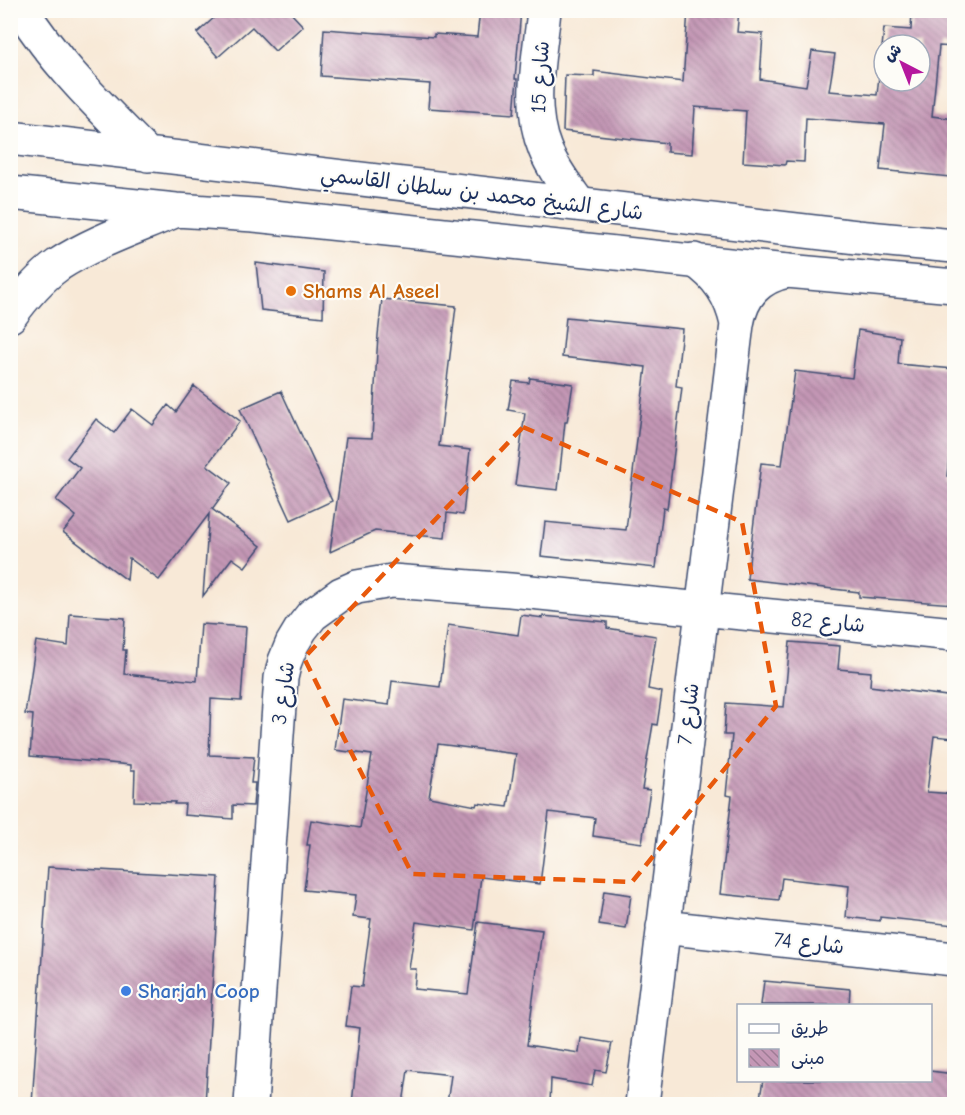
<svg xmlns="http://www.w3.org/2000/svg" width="965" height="1115" font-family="'Comic Neue','Playpen Sans Arabic',sans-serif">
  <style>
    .building { fill: url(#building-back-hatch); fill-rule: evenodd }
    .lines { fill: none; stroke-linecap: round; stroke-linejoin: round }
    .minor-casing { stroke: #3c4b70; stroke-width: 36 }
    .major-casing { stroke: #3c4b70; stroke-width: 36 }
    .minor { stroke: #fff; stroke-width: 33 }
    .major { stroke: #fff; stroke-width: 33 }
    .marked { fill: none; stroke: #e8590c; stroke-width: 4.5; stroke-dasharray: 12 8; stroke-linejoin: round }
    .food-dot { fill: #e8710a; stroke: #fdfcf7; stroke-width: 2 }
    .shop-dot { fill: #3f7fe0; stroke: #fdfcf7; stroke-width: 2 }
    .labels { text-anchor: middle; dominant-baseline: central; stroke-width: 4.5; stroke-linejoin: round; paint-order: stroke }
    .street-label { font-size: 21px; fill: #1b2f5e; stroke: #fdfcf7 }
    .food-label { font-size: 21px; font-weight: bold; fill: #c56008; stroke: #fdfcf7; text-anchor: start }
    .shop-label { font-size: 21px; font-weight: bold; fill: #366cbe; stroke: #fdfcf7; text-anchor: start }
  </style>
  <defs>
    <pattern id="building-back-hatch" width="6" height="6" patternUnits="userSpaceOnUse" patternTransform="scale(1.5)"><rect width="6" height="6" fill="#c497b5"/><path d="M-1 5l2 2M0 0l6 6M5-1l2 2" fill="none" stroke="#9e7c96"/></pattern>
  </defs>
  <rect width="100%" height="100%" fill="#fdfcf7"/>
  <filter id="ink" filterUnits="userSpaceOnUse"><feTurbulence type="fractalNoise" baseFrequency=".0167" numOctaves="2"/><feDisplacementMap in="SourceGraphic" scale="12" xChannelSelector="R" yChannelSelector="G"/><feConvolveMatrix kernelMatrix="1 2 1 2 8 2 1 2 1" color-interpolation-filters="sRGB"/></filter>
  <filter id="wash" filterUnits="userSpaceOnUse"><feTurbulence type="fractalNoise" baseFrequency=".008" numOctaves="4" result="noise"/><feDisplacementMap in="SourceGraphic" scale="24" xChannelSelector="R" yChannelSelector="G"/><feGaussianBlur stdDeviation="1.35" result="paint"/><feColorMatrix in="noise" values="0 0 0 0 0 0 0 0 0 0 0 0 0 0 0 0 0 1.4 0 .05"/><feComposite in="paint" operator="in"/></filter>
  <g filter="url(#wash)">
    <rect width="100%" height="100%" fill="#f8e9d7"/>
    <g id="blocks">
      <path class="building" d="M223,10H288L303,26L275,51L252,27L218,57L197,33Z
        M480,10H521L515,79H517L514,114L428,108L430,84L321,76L324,29L434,37V34L477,37Z
        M688,10H739L737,32L763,34L760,79L806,86L812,51L835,54L829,91L877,95L884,28L911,30L912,10H954V47L939,46L932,116L954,119L950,177L880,170L885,124L806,118L804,162L786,161L785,165L743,162L746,111L695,107L692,154L667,152V143L563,131L565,75L594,76V71L683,82ZM884,45H920V81H884Z
        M256,263L324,272L323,317L261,310Z
        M382,299L456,306L439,446L470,450L463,515L447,513L445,538L375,531L330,552L346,437L372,438L378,335Z
        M566,317L682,329L676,386L682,387L667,509L663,508L656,568L541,556L545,522L626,530L646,367L562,357Z
        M858,330L900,337L898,364L954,369V405L947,476L954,477V604L859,597V592L747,579L761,463L782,465L795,371L852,378Z
        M530,378L573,384L567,422H565L558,490L515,485L525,413L508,410L513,381L529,383Z
        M194,386L240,421L207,465L231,483L212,509L261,546L245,567L232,558L203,596L209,514L159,580L129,558L127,580L63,532L76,516L56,500L80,468L67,458L96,419L114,433L132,409L153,425L168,405L176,412Z
        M281,391L332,501L291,520L240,409Z
        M70,614L125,618L123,650H126L124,674L197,681L201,624L246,627L241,701L211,699L209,755L254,757L251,783H255L253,806L233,805V819L184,815L185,804H174L175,802L134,801L135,770H131V765L30,756L33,715L25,714L36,641L68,646Z
        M521,615L543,618V616L607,622V628L656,636L648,689L662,692L657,725L653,724L642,789L650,790L642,843L593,836L595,818L549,812L540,884L481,877L474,930L416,922L409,969H416L414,989L468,994L478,922L542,930L527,1045L579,1053L581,1038L612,1043L606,1072L595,1070L592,1086L551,1079L550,1104H447L451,1075L408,1070L403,1104H352L360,1028L346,1026L351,986L362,987L371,919L353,917L356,895L304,890L310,845H307L311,820L360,828L372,755L335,750L342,699L389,705L392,681L440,687L448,625L518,635ZM438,744L516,754L508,807L477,803L476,806L429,797Z
        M790,642L840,646L838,669L871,672L870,686L954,697V738L934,736L927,792L954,794V925L880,917V921L846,917L849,886L782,878L779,900L720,894L732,796L726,795L732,735H724L726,703L784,707Z
        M48,867L219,877L205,1104H32Z
        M604,891L631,895L626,929L599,925Z
        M764,981L850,989L849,1005H761Z
        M930,1071L954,1074V1104H759L763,1080H930Z"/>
    </g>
  </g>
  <g filter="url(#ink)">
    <use href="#blocks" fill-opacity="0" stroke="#3c4b70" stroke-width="1.5"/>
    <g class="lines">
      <g class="minor-casing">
        <path id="minor" d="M544,10C540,55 527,106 545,149C553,169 567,187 579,204
          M694,260C718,276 731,296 737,324
          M663,927L954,959
          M251,1104L281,678L285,661L292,644L301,629L312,615L341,594L357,587L392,581L510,590L954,634
          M642,1104L737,324C742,295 758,277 787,271"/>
      </g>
      <g class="major-casing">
        <path id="major" d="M22,10C59,68 101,107 148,155
          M10,138L857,237L954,246
          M10,193L176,210L254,215L787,271L954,286
          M10,316C23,298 40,278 58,265C93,242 135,228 172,212"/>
      </g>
      <use href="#minor" class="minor"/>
      <use href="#major" class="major"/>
    </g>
  </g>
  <path class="marked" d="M523,427L742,522L776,706L632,882L412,874L304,658Z"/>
  <circle class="food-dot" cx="291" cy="291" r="6"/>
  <circle class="shop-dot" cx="126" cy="991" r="6"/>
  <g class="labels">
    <g class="street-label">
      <text transform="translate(540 77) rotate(-87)">شارع 15</text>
      <text transform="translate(482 193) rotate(7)">شارع الشيخ محمد بن سلطان القاسمي</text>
      <text transform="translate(828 622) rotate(5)">شارع 82</text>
      <text transform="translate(283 693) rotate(-82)">شارع 3</text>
      <text transform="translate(688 714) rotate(-83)">شارع 7</text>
      <text transform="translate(809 943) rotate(6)">شارع 74</text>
    </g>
    <g class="food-label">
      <text x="303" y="291">Shams Al Aseel</text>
    </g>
    <g class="shop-label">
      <text x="138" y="991">Sharjah Coop</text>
    </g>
  </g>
  <rect width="965" height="1115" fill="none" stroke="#fdfcf7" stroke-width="36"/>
  <rect x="737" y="1004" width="195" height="78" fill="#fdfcf7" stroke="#a3aaba" stroke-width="1.5"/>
  <rect x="749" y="1024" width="30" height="9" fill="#ffffff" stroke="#a3aaba" stroke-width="1.5"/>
  <text x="791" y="1034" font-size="18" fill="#1b2f5e">طريق</text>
  <rect x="749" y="1049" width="30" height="18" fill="url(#building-back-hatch)" stroke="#a3aaba" stroke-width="1.5"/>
  <text x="791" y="1064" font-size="18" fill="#1b2f5e">مبنى</text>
  <g transform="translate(902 63) rotate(318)"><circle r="28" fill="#fdfcf7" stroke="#a3aaba" stroke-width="1.5"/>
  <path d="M0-4.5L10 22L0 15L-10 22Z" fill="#b5179e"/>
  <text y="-9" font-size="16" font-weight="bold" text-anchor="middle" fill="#1b2f5e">ش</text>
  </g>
</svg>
